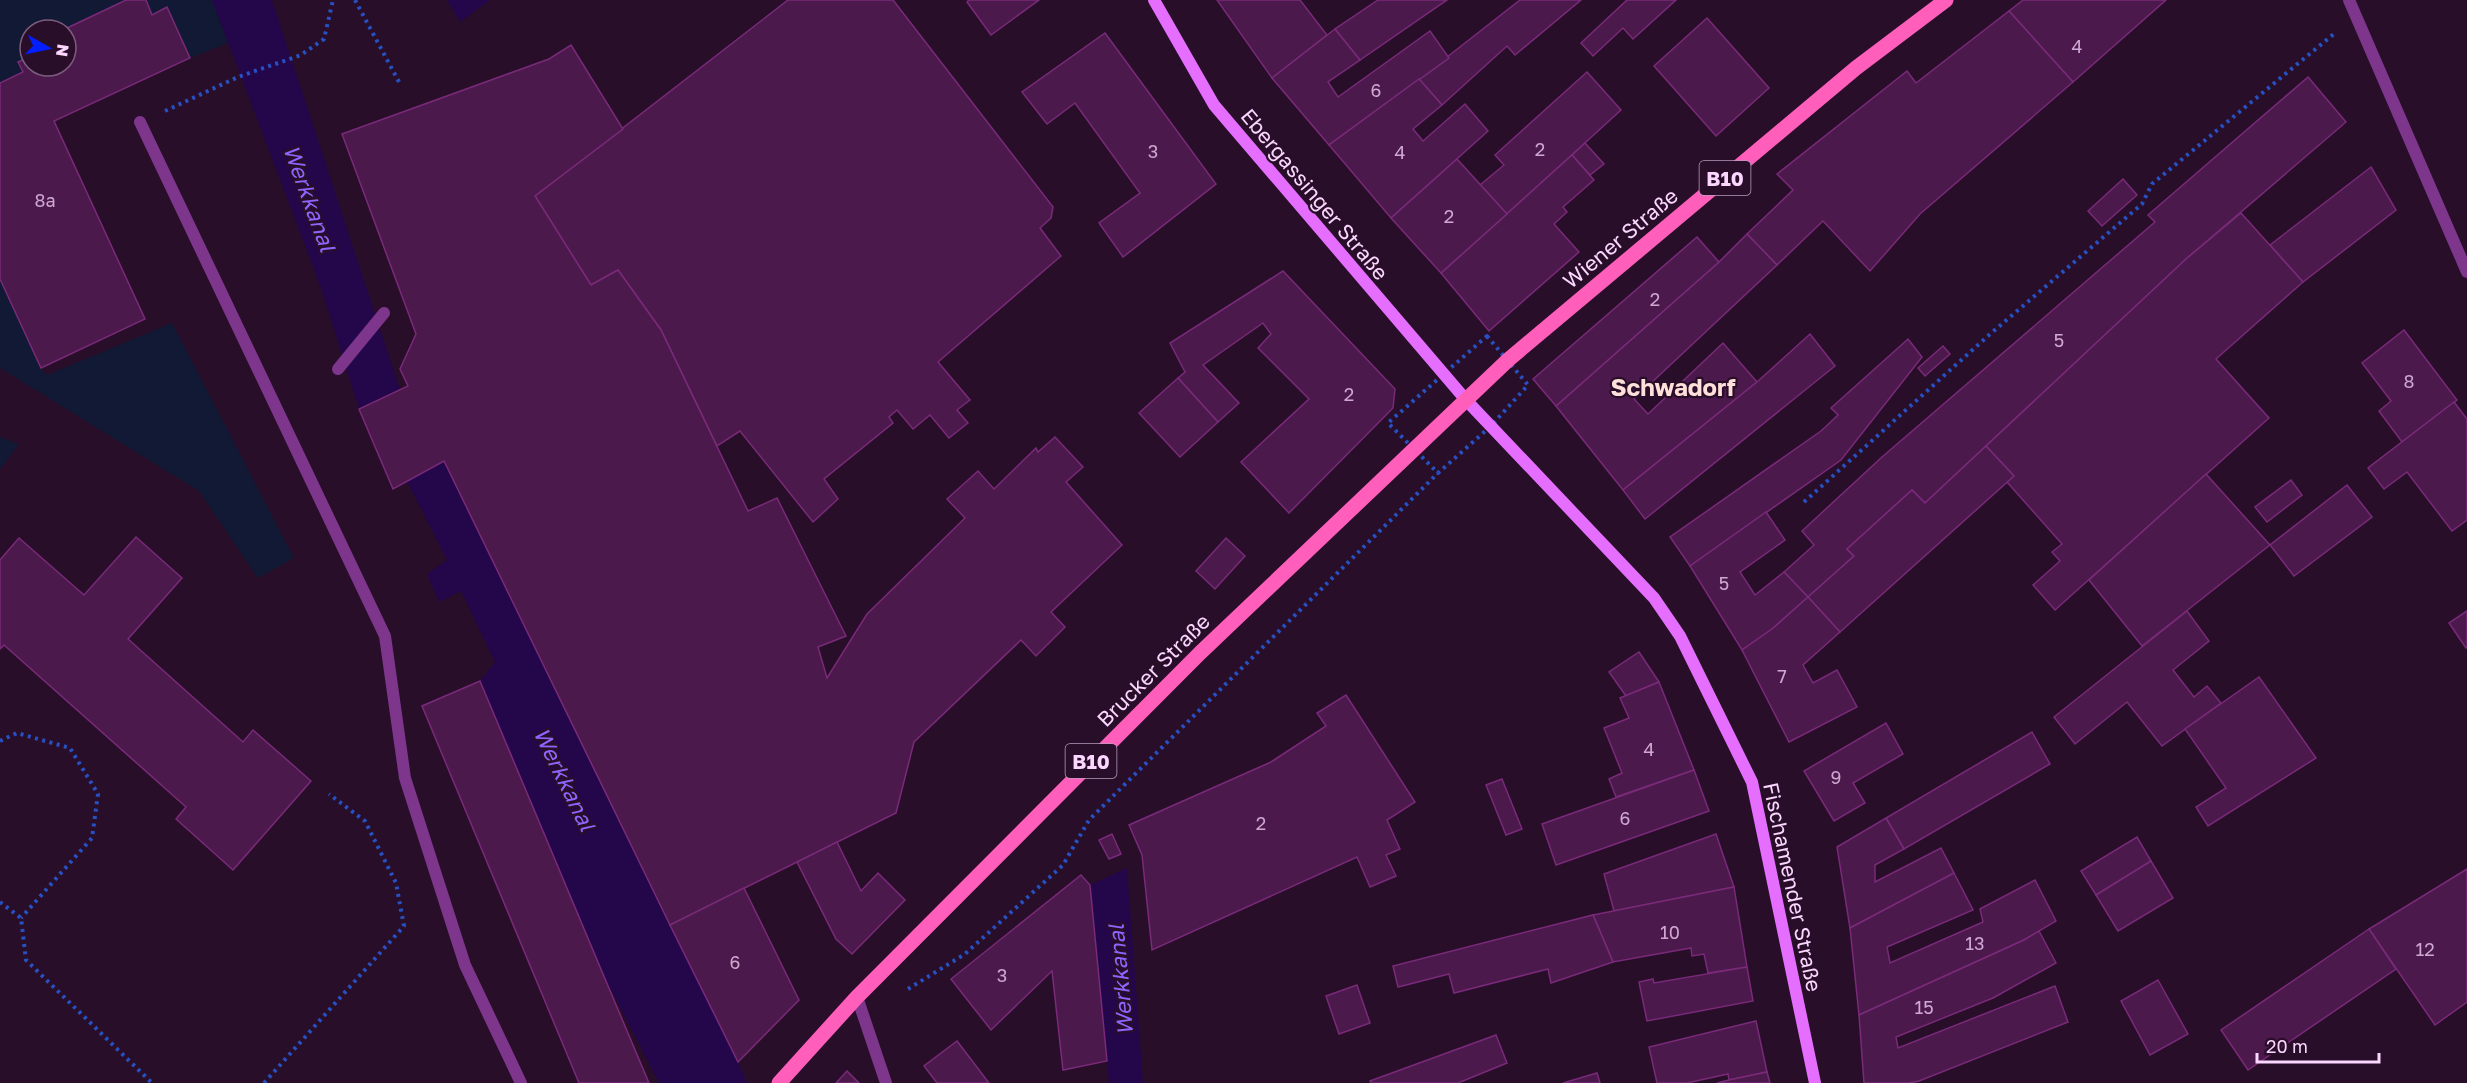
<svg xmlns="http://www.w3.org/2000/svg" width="2467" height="1083" font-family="'Golos Text',sans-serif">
	<rect width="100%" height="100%" fill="#290e2a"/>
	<!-- green -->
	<g fill="#111934">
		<path d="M0,0h126l-61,30h-35v27l-12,5 5,10 -23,11z"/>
		<path d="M146,0h66l16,43 -38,15 -23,-50 -15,7z"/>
		<path d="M0,279l41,89 6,7 125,-52 122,235 -36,20 -59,-87 -199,-123z"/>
		<path d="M0,437l19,7 -19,25z"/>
	</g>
	<!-- water -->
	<g fill="#24074a">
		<path d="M212,0h60l128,390 -41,19 -38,-121z"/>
		<path d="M447,0h41l1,1 -29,21z"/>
		<path d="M444,461l294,601 9,21h-88l-56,-109 -123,-293 15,-19 -34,-71 -22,11 -12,-28 20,-14 -40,-79z"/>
		<path d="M1127,868l16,215h-34l-19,-198z"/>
	</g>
	<!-- building -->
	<g fill="#4c194c" stroke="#792a79" stroke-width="1.5">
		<path d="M126,0h20l6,15 15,-8 23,51 -136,63 91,198 -104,49 -41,-89v-196l23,-11 -5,-10 12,-5v9h36v-26l3,-1 -4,-10z"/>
		<path d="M788,0h105l160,207 -2,11 -11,10 21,28 -123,106 32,38 -13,10 11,13 -19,15 -19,-23 -17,14 -16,-19 -8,7 4,6 -69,56 14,20 -25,23 -73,-91 -23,15 -56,-116 -43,-60 -27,15 -56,-89z"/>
		<path d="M969,0h70l-48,35 -24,-33z"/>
		<path d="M1217,0h83l27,35 -55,43z"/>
		<path d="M1378,0h69l-87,60 -25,-31z"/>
		<path d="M1520,0h61l-66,55 -8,-9 -65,59 -23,-26z"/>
		<path d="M1627,0h49l-43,39 -10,-11 -30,28 -12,-13z"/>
		<path d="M2023,0h143l-93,82 -64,-71z"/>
		<path d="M2009,11l64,71 -153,132 -50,57 -47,-50 -46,44 -30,-31 46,-44 -16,-16 130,-103 9,12z"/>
		<path d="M1707,18l62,70 -53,48 -62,-70z"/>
		<path d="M1335,29l25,31 -32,22 10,15 92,-66 19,27 -120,87 -57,-67z"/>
		<path d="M1105,33l111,151 -93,73 -24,-34 41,-30 -65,-90 -28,21 -25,-32z"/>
		<path d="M571,45l52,84 -88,67 56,89 27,-15 43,60 87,181 29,-13 69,138 -28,11 9,31 40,-64 98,-96 -18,-19 31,-28 16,18 42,-41 2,4 17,-15 28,30 -17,15 56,63 -71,67 14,15 -29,29 -15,-16 -107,102 -18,71 -226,112 -226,-464 -51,28 -34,-80 49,-23 -8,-17 16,-35 -74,-200 207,-75z"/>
		<path d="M1587,72l34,38 -114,104 -27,-29 24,-20 -9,-10z"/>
		<path d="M2308,77l38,45 -160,137 -261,244 -13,-13 -65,59 7,7 -46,41 -24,-25 30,-27 -12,-14 80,-74 273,-235 -7,-7z"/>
		<path d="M1419,79l23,26 -29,24 10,12 42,-37 23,27 -97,87 -62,-73z"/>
		<path d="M1585,143l19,21 -14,11 -18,-20z"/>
		<path d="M1572,155l22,25 -31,27 4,5 -13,12 25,28 -90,79 -48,-58z"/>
		<path d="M1457,159l50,55 -66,59 -50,-55z"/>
		<path d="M2371,167l25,43 -93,72 -33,-37z"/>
		<path d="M2123,179l14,16 -35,31 -14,-15z"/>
		<path d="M2241,213l62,69 -87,77 53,59 -214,192 -22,-25 27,-24 -8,-9 10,-8 -55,-62 7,-6 -28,-30 200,-187z"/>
		<path d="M1747,234l30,31 -143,134 14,15 75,-71 34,39 -134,108 -67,-84 163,-144z"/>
		<path d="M1697,237l22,25 -163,144 -23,-27z"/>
		<path d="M1283,271l112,118 -2,19 -104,105 -48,-51 68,-63 -51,-51 13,-14 -8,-11 -60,42 36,38 -21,19 -40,-44 7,-6 -15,-29z"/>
		<path d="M2404,330l53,70 -55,42 -23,-31 12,-10 -29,-38z"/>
		<path d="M1810,334l25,32 -190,153 -22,-29 134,-108z"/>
		<path d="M1908,339l14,18 -81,103 -151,106 -20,-29 151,-106 17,-16 -7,-7z"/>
		<path d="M1943,346l7,8 -25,22 -7,-8z"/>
		<path d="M1178,378l40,44 -38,35 -41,-44z"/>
		<path d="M2454,402l13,17v101l-15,11 -45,-59 -23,17 -16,-21z"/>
		<path d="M1986,446l28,30 -174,156 -32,-35 46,-41 -7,-7 65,-59 13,13z"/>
		<path d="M2206,474l64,71 -128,101 -53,-66z"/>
		<path d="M2291,480l11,15 -35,27 -12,-15z"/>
		<path d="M2347,485l25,32 -78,59 -24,-31z"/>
		<path d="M1766,512l19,28 -45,32 15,23 29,-23 24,25 -36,32 -30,21 -52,-84z"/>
		<path d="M136,537l46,41 -54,61 115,103 10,-12 58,51 -78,89 -57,-51 10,-12 -182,-162 -4,4v-89l19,-22 65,57z"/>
		<path d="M1226,538l19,18 -30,33 -19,-18z"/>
		<path d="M1808,597l32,35 -37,33 10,18 24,-13 20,37 -68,35 -47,-92 30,-21z"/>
		<path d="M2187,611l22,30 -36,29 21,27 13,-11 14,17 -59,43 -35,-44 -52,42 -21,-27z"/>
		<path d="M2467,611v36l-1,1 -17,-25z"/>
		<path d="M1639,652l20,30 -33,14 -17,-24z"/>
		<path d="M2259,677l57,81 -108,68 -12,-19 30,-19 -41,-59z"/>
		<path d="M480,681l123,293 46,109h-70l-157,-377z"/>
		<path d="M1659,682l35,88 -78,27 -7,-18 13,-6 -18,-45 25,-10 -9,-20z"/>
		<path d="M1346,695l69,107 -28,18 13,29 -14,6 10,21 -26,11 -13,-30 -205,93 -10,-95 -13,-30 142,-63 55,-36 -9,-13z"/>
		<path d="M1886,723l17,31 -50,29 12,20 -31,18 -30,-50z"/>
		<path d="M2032,732l18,32 -146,85 -18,-31z"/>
		<path d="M1694,770l15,41 -153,54 -14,-41z"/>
		<path d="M1502,779l20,50 -16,6 -20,-50z"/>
		<path d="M1886,818l18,31 -29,16v17l66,-34 13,25 -104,55 -13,-81z"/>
		<path d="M1112,834l9,20 -12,5 -10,-19z"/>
		<path d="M1716,834l18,53 -120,24 -10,-37z"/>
		<path d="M2137,837l14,24 -55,34 -15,-24z"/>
		<path d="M837,842l24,49 17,-18 27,27 -53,54 -16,-15 -39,-77z"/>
		<path d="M2151,861l22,37 -55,33 -22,-36z"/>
		<path d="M2467,869v133l-32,23 -66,-96z"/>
		<path d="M1954,873l19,37 -86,37 3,16 93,-41 -3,-13 55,-29 21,41 -32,19 -165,75 -9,-87z"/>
		<path d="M1081,875l9,10 17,176 -44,9 -11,-99 -61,59 -40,-51z"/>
		<path d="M1734,887l13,80 -39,6 -4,-19 -12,2 -1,-8 -78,14 -20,-47z"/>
		<path d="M744,888l55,112 -61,62 -68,-137z"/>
		<path d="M1593,915l20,47 -62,21 -3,-14 -94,24 -5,-19 -51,13 -5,-21z"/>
		<path d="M2369,929l27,40 -148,101 -27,-40z"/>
		<path d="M2039,931l17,32 -63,35 -97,39 2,11 157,-62 13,36 -149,59 -10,2h-45l-5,-68 165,-75z"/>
		<path d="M1747,967l6,34 -106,20 -8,-39 14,-3 1,4z"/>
		<path d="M2158,980l30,54 -38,21 -29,-54z"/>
		<path d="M1357,985l13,38 -31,11 -13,-38z"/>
		<path d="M1756,1021l11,51 -38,8 -1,-6 -41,9h-30l-8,-36z"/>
		<path d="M1496,1035l11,28 -49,20h-87l-1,-2z"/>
		<path d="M957,1041l32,42h-52l-13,-17z"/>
		<path d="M847,1071l12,12h-23z"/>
		<path d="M1767,1072l3,11h-53l12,-3z"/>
		<path d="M1597,1073l3,10h-37z"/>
	</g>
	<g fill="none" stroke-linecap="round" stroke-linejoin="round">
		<!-- path -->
		<g stroke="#2751c3" stroke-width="4" stroke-dasharray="3 4.5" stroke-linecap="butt">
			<path d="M355,0l44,82"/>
			<path d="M165,111l73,-34 63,-22 23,-16 9,-39"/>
			<path d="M1487,336l41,49 -38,42 -52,46 -50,-50z"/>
			<path d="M1804,502l185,-167 153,-131 10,-20 183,-151"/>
			<path d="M0,741l17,-8 53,15 28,46 -6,44 -71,80"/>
			<path d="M0,902l21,16 5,42 126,123"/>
			<path d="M908,989l57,-35 98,-89 26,-45 349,-347"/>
			<path d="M264,1083l140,-157 -8,-43 -31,-62 -36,-27"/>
		</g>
		<!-- service -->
		<g stroke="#7d368c" stroke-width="12">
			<path d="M140,122l245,514 20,142 60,187 56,118"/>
			<path d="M338,369l46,-56"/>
		</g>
		<!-- minor -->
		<g stroke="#7d368c" stroke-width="12">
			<path d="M2349,0l118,272"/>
			<path d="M857,997l29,86"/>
		</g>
		<!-- secondary -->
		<path stroke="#e56eff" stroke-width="12" d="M1154,0l60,105 252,295 188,198 26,38 72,146 63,301"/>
		<!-- primary -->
		<path stroke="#ff5ebb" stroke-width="15" d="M779,1083l78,-86 343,-344 308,-293 348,-292 90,-68"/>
	</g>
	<g text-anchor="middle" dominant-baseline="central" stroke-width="4.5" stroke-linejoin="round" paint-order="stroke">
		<!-- number labels -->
		<g font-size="18" fill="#cfa8d2">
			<text x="2077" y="46">4</text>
			<text x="1376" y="90">6</text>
			<text x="1540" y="149">2</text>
			<text x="1153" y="151">3</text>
			<text x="1400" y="152">4</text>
			<text x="45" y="200">8a</text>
			<text x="1449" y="216">2</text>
			<text x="1655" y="299">2</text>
			<text x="2059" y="340">5</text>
			<text x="2409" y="381">8</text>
			<text x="1349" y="394">2</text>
			<text x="1724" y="583">5</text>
			<text x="1782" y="676">7</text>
			<text x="1649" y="749">4</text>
			<text x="1836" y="777">9</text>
			<text x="1625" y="818">6</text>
			<text x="1261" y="823">2</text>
			<text x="1670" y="932">10</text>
			<text x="1975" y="943">13</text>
			<text x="2425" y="949">12</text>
			<text x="735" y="962">6</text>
			<text x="1002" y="975">3</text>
			<text x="1924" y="1007">15</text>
		</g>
		<!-- shield labels -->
		<g fill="#290e2a" stroke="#bc9bbf" stroke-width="1.5">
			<rect x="1699.5" y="161" width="51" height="34" rx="4.5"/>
			<rect x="1065.5" y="744" width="51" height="34" rx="4.5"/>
		</g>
		<g font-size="20" font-weight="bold" fill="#fbd7ff">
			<text x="1725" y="178">B10</text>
			<text x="1091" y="761">B10</text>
		</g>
		<!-- street labels -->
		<g font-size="21" fill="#fbd7ff" stroke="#290e2a">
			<text transform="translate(1315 194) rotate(50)">Ebergassinger Straße</text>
			<text transform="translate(1620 238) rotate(-40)">Wiener Straße</text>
			<text transform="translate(1153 670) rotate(-45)">Brucker Straße</text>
			<text transform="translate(1793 887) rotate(78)">Fischamender Straße</text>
		</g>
		<!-- water labels -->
		<g font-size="22" font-style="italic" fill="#8c65ff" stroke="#290e2a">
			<text transform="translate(310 198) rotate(70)">Werkkanal</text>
			<text transform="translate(565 779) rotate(64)">Werkkanal</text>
			<text transform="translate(1120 980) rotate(-95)">Werkkanal</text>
		</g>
		<!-- quarter labels -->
		<g font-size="24" font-weight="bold" fill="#ffdfd9" stroke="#290e2a">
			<text x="1673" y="386">Schwadorf</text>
		</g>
	</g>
	<!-- north arrow -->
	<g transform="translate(48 48) rotate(99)"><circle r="28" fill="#290e2a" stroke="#7d5e7f" stroke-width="1.5"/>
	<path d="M0-4.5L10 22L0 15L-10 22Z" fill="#031eff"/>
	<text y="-9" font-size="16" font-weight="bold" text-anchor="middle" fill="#fbd7ff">N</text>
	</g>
	<!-- scale -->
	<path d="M2257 1053v9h122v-9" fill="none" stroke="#fbd7ff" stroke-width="3"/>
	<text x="2266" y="1053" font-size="18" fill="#fbd7ff" stroke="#290e2a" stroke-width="4.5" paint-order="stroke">20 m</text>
</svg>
